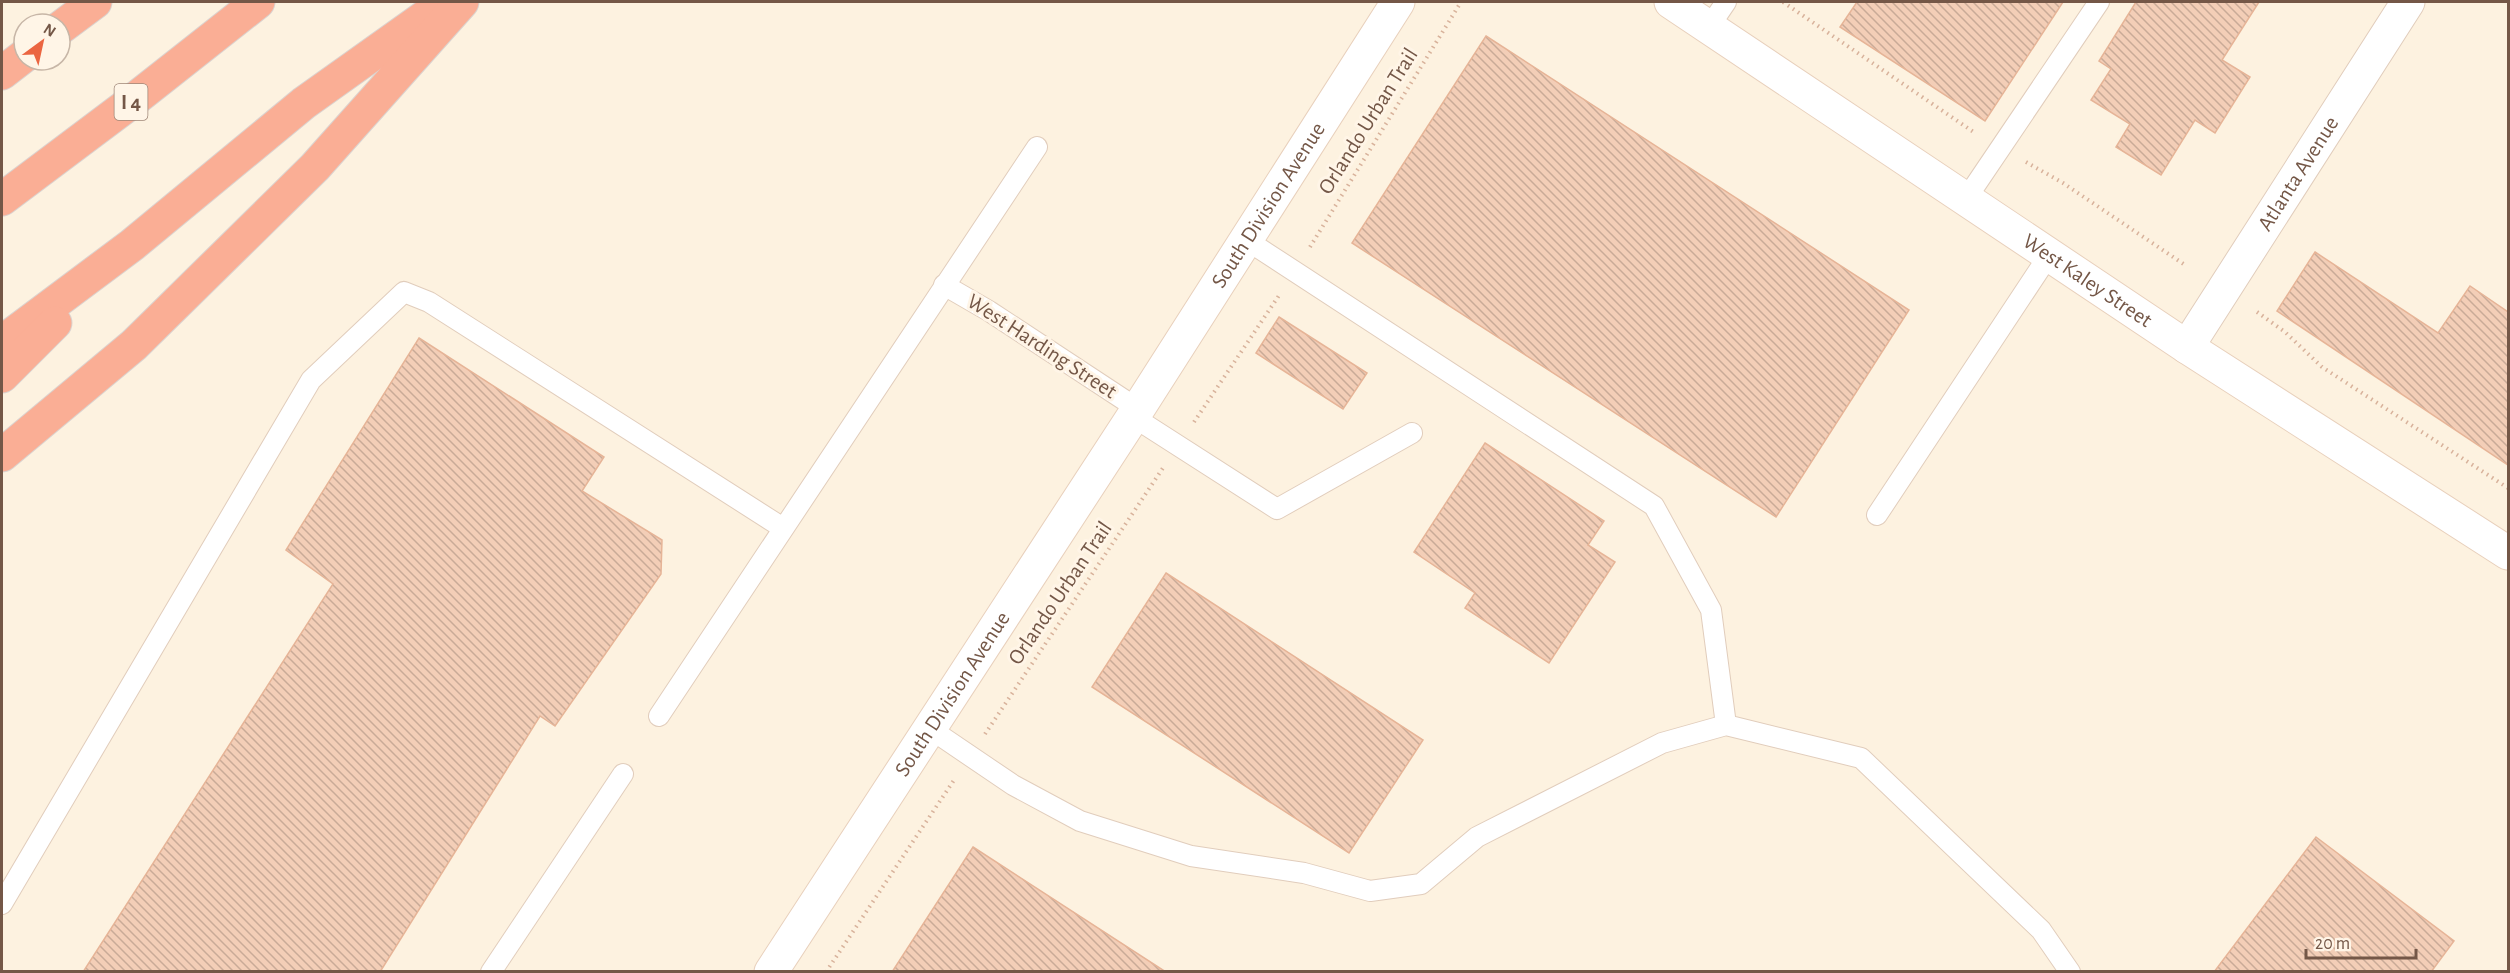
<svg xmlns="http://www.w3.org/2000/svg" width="2510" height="973" font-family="'Alegreya Sans',sans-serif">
	<defs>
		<pattern id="building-back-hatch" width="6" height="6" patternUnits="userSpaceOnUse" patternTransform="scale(1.5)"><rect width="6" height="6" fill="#f3ceb7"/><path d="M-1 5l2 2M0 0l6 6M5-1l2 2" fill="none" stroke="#c9aa97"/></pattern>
	</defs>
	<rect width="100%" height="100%" fill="#fdf2e0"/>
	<!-- building -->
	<g fill="url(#building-back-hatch)" stroke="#e6b497" stroke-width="1.5">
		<path d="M1857,2h206l-78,119 -145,-94z"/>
		<path d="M2136,2h123l-37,58 28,17 -35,56 -20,-13 -34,55 -45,-28 14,-23 -39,-24 20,-31 -12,-8z"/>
		<path d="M1486,36l423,274 -133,207 -424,-274z"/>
		<path d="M2315,252l123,81 32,-47 38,26v153l-231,-154z"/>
		<path d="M1279,317l88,56 -24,36 -87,-56z"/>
		<path d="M419,338l185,119 -22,34 80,49 -1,34 -106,152 -15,-10 -160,256h-297l250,-388 -47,-34z"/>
		<path d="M1485,443l119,78 -16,24 27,17 -66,101 -84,-55 10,-15 -61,-41z"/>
		<path d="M1166,573l257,167 -74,113 -257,-166z"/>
		<path d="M2316,837l138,104 -23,31h-217z"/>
		<path d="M973,847l193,125h-274z"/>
	</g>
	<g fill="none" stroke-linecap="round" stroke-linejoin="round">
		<!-- lane casing -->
		<g stroke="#e1cdbc" stroke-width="22">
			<g id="lane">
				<path d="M1709,27l17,-25"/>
				<path d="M1966,199l133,-197"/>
				<path d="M1245,239l409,267 57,104 15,115"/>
				<path d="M944,285l45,26 149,98"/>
				<path d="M1132,416l145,93 135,-76"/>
				<path d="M1877,515l172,-260"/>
				<path d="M659,716l378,-569"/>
				<path d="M929,728l84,57 67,36 111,35 113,17 66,18 51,-7 56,-47 185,-94 64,-18 135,33 180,172 29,42"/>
				<path d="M2,904l309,-524 93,-88 25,10 354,226"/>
				<path d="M491,972l132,-198"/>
			</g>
		</g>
		<!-- street casing -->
		<g stroke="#e1cdbc" stroke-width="35">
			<g id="street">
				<path id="s1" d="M2187,347l221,-345"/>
			</g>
		</g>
		<!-- secondary casing -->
		<g stroke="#e8d0bc" stroke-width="35">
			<g id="secondary">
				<path id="s2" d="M1671,2l516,345 321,206"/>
				<path id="s3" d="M771,972l367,-563 260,-407"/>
			</g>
		</g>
		<!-- highway casing -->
		<g stroke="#dbd3cf" stroke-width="35">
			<g id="highway">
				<path d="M60,28l35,-26"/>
				<path d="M2,73l22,-17"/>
				<path d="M2,199l124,-93 132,-104"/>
				<path d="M2,342l130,-97 172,-142 139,-99"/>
				<path d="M2,376l53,-53"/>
				<path d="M2,455l132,-110 181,-178 147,-165"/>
			</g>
		</g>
		<!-- path -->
		<g stroke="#d8b29b" stroke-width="4" stroke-dasharray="1.5 4.5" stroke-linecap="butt">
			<path d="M1783,2l192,131"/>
			<path d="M2026,162l37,21 122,82"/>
			<path d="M1310,247l151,-245"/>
			<path d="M2257,312l28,20 37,35 186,121"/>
			<path d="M1194,422l86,-128"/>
			<path d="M985,734l178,-266"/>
			<path d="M826,972l128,-192"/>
		</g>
		<!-- lane -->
		<use href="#lane" stroke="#fff" stroke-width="20"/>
		<!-- street -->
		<use href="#street" stroke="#fff" stroke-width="33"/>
		<!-- secondary -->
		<use href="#secondary" stroke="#fff" stroke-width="33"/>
		<!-- highway -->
		<use href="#highway" stroke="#faae95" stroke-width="33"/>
	</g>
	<g text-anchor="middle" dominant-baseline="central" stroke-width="6" stroke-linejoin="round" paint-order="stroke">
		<!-- shield labels -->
		<rect fill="#fff5e7" stroke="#9e8677" stroke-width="1.5" x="114.5" y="84" width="33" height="36" rx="4.5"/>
		<g font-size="21" font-weight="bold" fill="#745747">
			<text x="131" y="102">I 4</text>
		</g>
		<!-- street labels -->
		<g font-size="22" fill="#745747" stroke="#fff5e7">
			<text transform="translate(1368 121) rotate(-58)">Orlando Urban Trail</text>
			<text stroke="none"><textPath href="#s1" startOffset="206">Atlanta Avenue</textPath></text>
			<text stroke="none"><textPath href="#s3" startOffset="914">South Division Avenue</textPath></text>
			<text stroke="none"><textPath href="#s2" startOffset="501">West Kaley Street</textPath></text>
			<text transform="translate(1042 346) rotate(33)">West Harding Street</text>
			<text transform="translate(1060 593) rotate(-56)">Orlando Urban Trail</text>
			<text stroke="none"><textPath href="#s3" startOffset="332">South Division Avenue</textPath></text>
		</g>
	</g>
	<!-- border -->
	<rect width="2510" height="973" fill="none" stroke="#745747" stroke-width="6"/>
	<!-- north arrow -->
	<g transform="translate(42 42) rotate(33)"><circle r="28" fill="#fff5e7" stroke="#c7b6a7" stroke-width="1.5"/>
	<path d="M0-4.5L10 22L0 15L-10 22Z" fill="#eb6541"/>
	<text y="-9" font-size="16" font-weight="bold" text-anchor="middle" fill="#745747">N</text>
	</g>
	<!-- scale -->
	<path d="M2306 949v9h110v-9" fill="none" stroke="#745747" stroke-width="3"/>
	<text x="2315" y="949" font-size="18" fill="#745747" stroke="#fff5e7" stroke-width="4.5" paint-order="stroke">20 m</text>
</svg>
